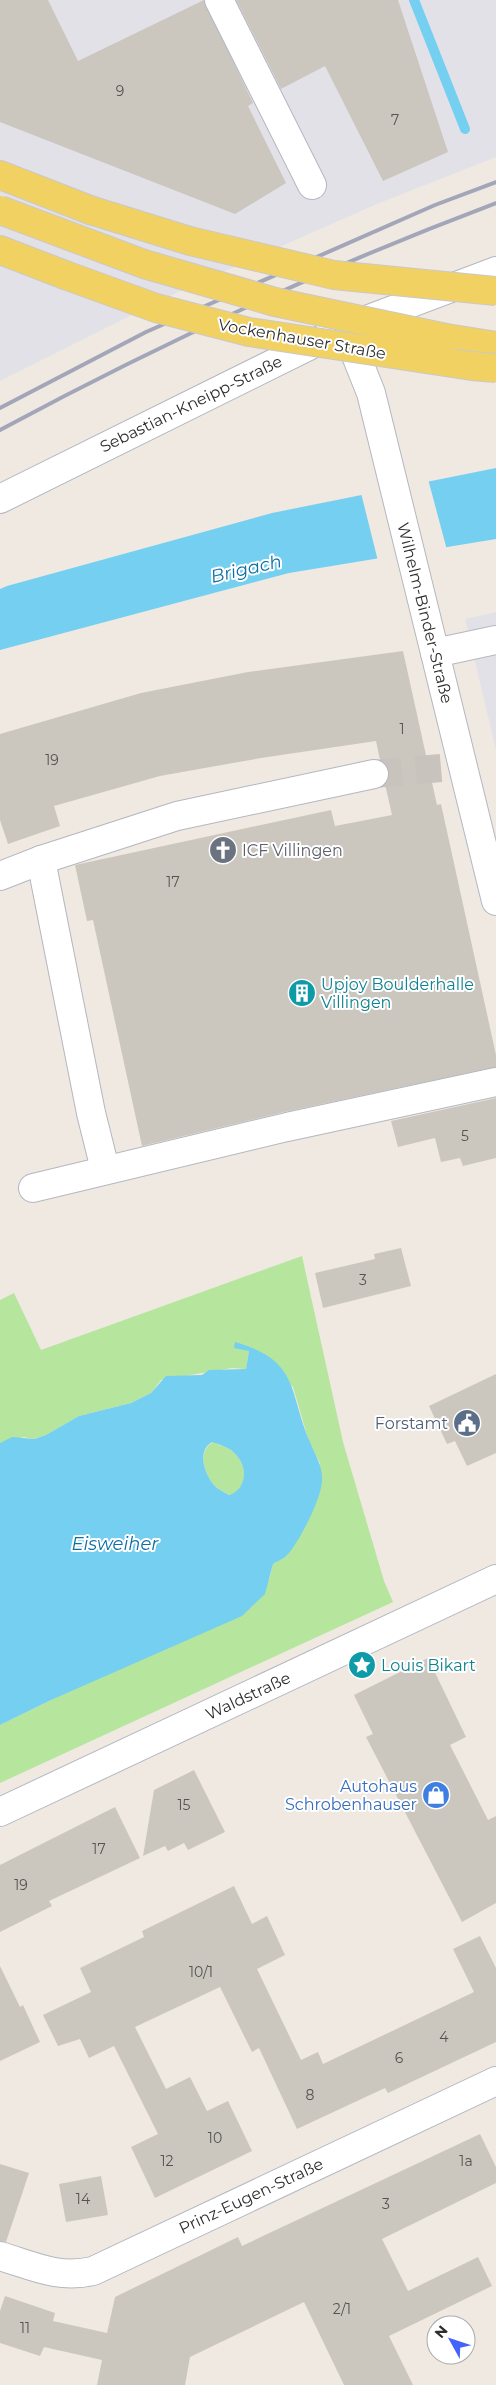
<svg xmlns="http://www.w3.org/2000/svg" width="496" height="2385" font-family="Montserrat,sans-serif">
	<rect width="100%" height="100%" fill="#efe9e1"/>
	<!-- industrial -->
	<g fill="#e3e1e8">
		<path d="M0,0h496v157l-119,47 -195,86 -182,91z"/>
		<path d="M496,612v138l-31,-131z"/>
	</g>
	<!-- green -->
	<g fill="#b6e59e">
		<path d="M302,1256l41,186 41,139 9,21 -393,181v-58l51,-25 218,-120 4,-16 15,-10 32,-91 -11,-21 -16,-55 -44,-36 -3,18 -14,-1 -71,12 -10,13 -20,10 -52,13 -33,19 -13,4 -9,-2 -24,6v-143l14,-7 27,57z"/>
		<path d="M213,1442c8,4 18,6 24,14 11,12 9,34 -7,39 -6,-3 -13,-6 -17,-11 -9,-12 -16,-33 0,-42z"/>
	</g>
	<!-- water -->
	<g fill="#75cff0" fill-rule="evenodd">
		<path d="M496,468v71l-207,34 -289,77v-61l7,-3 265,-73z"/>
		<path d="M235,1342c65,19 53,48 75,100 5,13 13,24 12,39 -1,18 -21,57 -33,72 -4,5 -11,8 -16,11l-8,30 -23,22 -191,84 -51,25v-282l12,-6 22,2 12,-4 33,-19 52,-13 20,-10 15,-17 36,-1 7,-5 37,-1 3,-18 -15,-3zM212,1442c9,3 19,6 25,14 11,12 9,34 -8,39 -5,-3 -12,-6 -16,-11 -9,-12 -16,-33 -1,-42z"/>
	</g>
	<!-- pier -->
	<path fill="#efe9e1" d="M428,479l19,71 -69,11 -17,-68z"/>
	<g fill="none" stroke-linecap="round" stroke-linejoin="round">
		<!-- stream -->
		<path stroke="#75cff0" stroke-width="10" d="M414,0l51,129"/>
	</g>
	<!-- building -->
	<g fill="#cbc7bf">
		<path d="M0,0h48l30,61 126,-61 49,103 -5,3 38,77 -51,31 -235,-92z"/>
		<path d="M236,0h162l50,152 -65,29 -58,-115 -44,23z"/>
		<path d="M403,651l34,154 4,-1 55,251v12l-212,45 -142,34 -49,-226 -6,1 -12,-56 256,-55 4,16 57,-11 -7,-31 4,-6v-8l-3,-6 -6,-4 -4,-19 -115,17 -101,18 -106,30 6,20 -52,18 -8,-24v-86l141,-41 107,-21z"/>
		<path d="M496,1098v60l-33,8 -3,-8 -19,4 -6,-24 -37,9 -7,-26z"/>
		<path d="M401,1248l10,38 -88,22 -8,-35 60,-14 -1,-5z"/>
		<path d="M496,1374v79l-29,13 -12,-25 -8,3 -18,-38z"/>
		<path d="M428,1658l38,79 -16,8 38,75 8,-4v87l-34,19 -96,-185 7,-3 -19,-39z"/>
		<path d="M194,1770l31,62 -37,18 -4,-7 -16,8 -3,-5 -22,10 11,-66z"/>
		<path d="M115,1807l25,51 -91,43 3,5 -52,26v-67z"/>
		<path d="M234,1886l18,38 15,-8 18,39 -28,14 44,91 17,-8 5,12 151,-72 -21,-43 27,-13 16,32v74l-108,51 -3,-5 -88,41 -38,-81 -7,4 -32,-65 -85,40 31,62 24,-12 17,34 21,-10 24,50 -97,47 -24,-51 27,-13 -44,-88 -25,12 -9,-19 -22,7 -15,-31 48,-23 -11,-24 64,-31 -2,-6z"/>
		<path d="M0,1966l20,41 3,-2 17,37 -40,19z"/>
		<path d="M480,2134l16,33v16l-114,56 26,52 70,-34 14,29 -103,50 24,49h-69l-40,-83 -114,55 -5,28h-88l5,-25 -58,-13 -4,9 -40,-13v-32l5,-15 50,17 -2,8 54,12 8,-36 123,-60 4,9z"/>
		<path d="M0,2164l29,9 -23,69 -6,-1z"/>
		<path d="M101,2176l7,39 -42,7 -7,-38z"/>
	</g>
	<g fill="none" stroke-linecap="round" stroke-linejoin="round">
		<!-- minor-tunnel -->
		<path stroke="#c8c4bd" stroke-width="28" stroke-dasharray="28 14" stroke-linecap="butt" d="M374,774l67,-6"/>
		<!-- minor casing -->
		<g stroke="#b4b7c1" stroke-width="30">
			<g id="minor">
				<path d="M219,0l93,185"/>
				<path d="M345,328l26,65 125,508"/>
				<path d="M0,499l345,-171 151,-57"/>
				<path d="M435,653l61,-13"/>
				<path d="M41,860l50,253 14,56"/>
				<path d="M0,876l41,-16 136,-44 197,-42"/>
				<path d="M33,1188l254,-61 209,-45"/>
				<path d="M0,1812l496,-233"/>
				<path d="M0,2256c33,10 58,23 93,15l403,-190"/>
			</g>
		</g>
		<!-- major casing -->
		<g stroke="#c9c9c9" stroke-width="30">
			<g id="major">
				<path d="M0,175l90,35"/>
				<path d="M0,250l65,25"/>
				<path d="M446,338l50,8"/>
			</g>
		</g>
		<!-- minor -->
		<use href="#minor" stroke="#fff" stroke-width="28"/>
		<!-- major -->
		<use href="#major" stroke="#f2d163" stroke-width="28"/>
		<!-- rail -->
		<g stroke="#a3a6b8" stroke-width="4">
			<path d="M0,408l146,-76 289,-127 61,-23"/>
			<path d="M0,430c160,-86 326,-163 496,-227"/>
		</g>
		<!-- major-bridge casing -->
		<g stroke="#c9c9c9" stroke-width="30" stroke-linecap="butt">
			<g id="major-bridge">
				<path d="M0,210l144,54 131,38 171,36"/>
				<path d="M90,210l100,31 144,34 162,16"/>
				<path d="M65,275l91,33 93,24 223,34 24,2"/>
			</g>
		</g>
		<!-- major-bridge -->
		<use href="#major-bridge" stroke="#f2d163" stroke-width="28"/>
	</g>
	<!-- icons -->
	<defs>
		<g id="church-disc" transform="scale(1.4375)"><circle r="9.5" fill="#6b7280" stroke="#fff"/><path d="M-1.2-6h2.4v3.5h3.3v2.4h-3.3V6h-2.4V-.1h-3.3v-2.4h3.3Z" fill="#fff"/></g>
		<g id="building-disc" transform="scale(1.4375)"><circle r="9.5" fill="#0f9aa8" stroke="#fff"/><path d="M-4-6H4V6H1V3H-1V6H-4ZM-2.5-4.3h1.7v1.8h-1.7ZM.8-4.3h1.7v1.8H.8ZM-2.5-1h1.7V.8h-1.7ZM.8-1h1.7V.8H.8Z" fill="#fff"/></g>
		<g id="civic-disc" transform="scale(1.4375)"><circle r="9.5" fill="#5c6f8a" stroke="#fff"/><path d="M-.6-6.5H3V-4.5H.6V-3L4-1V1h2V6H-6V1h2V-1L-.6-3ZM-1.2 2.5V6h2.4V2.5Z" fill="#fff"/></g>
		<g id="sight-disc" transform="scale(1.4375)"><circle r="9.5" fill="#0f9aa8" stroke="#fff"/><path d="M0-6L1.8-2.2L6-1.7L2.9 1.2L3.7 5.4L0 3.3L-3.7 5.4L-2.9 1.2L-6-1.7L-1.8-2.2Z" fill="#fff"/></g>
		<g id="shop-disc" transform="scale(1.4375)"><circle r="9.5" fill="#3f7fe0" stroke="#fff"/><path d="M-5-2.5h2.3a2.7 3.5 0 0 1 5.4 0H5L5.5 6h-11ZM-1.5-2.5h3a1.5 2.3 0 0 0-3 0Z" fill="#fff"/></g>
	</defs>
	<g fill-rule="evenodd">
		<use href="#church-disc" x="223" y="850"/>
		<use href="#building-disc" x="302" y="993"/>
		<use href="#civic-disc" x="467" y="1423"/>
		<use href="#sight-disc" x="362" y="1665"/>
		<use href="#shop-disc" x="436" y="1795"/>
	</g>
	<g text-anchor="middle" dominant-baseline="central" stroke-width="4" stroke-linejoin="round" paint-order="stroke">
		<!-- number labels -->
		<g font-size="14" fill="#555452">
			<text x="120" y="91">9</text>
			<text x="395" y="120">7</text>
			<text x="402" y="729">1</text>
			<text x="52" y="760">19</text>
			<text x="173" y="882">17</text>
			<text x="465" y="1136">5</text>
			<text x="363" y="1280">3</text>
			<text x="184" y="1805">15</text>
			<text x="99" y="1849">17</text>
			<text x="21" y="1885">19</text>
			<text x="201" y="1972">10/1</text>
			<text x="444" y="2037">4</text>
			<text x="399" y="2058">6</text>
			<text x="310" y="2095">8</text>
			<text x="215" y="2138">10</text>
			<text x="167" y="2161">12</text>
			<text x="466" y="2161">1a</text>
			<text x="83" y="2199">14</text>
			<text x="386" y="2204">3</text>
			<text x="342" y="2309">2/1</text>
			<text x="25" y="2328">11</text>
		</g>
		<!-- street labels -->
		<g font-size="16" fill="#2e2e2e" stroke="#fff">
			<text transform="translate(302 339) rotate(10)">Vockenhauser Straße</text>
			<text transform="translate(191 404) rotate(-26)">Sebastian-Kneipp-Straße</text>
			<text transform="translate(425 613) rotate(76)">Wilhelm-Binder-Straße</text>
			<text transform="translate(248 1696) rotate(-25)">Waldstraße</text>
			<text transform="translate(251 2196) rotate(-25)">Prinz-Eugen-Straße</text>
		</g>
		<!-- worship labels -->
		<g font-size="16" fill="#5b616d" stroke="#fff" text-anchor="start">
			<text x="242" y="850">ICF Villingen</text>
		</g>
		<!-- culture labels -->
		<g font-size="16" fill="#0d838f" stroke="#fff" text-anchor="start">
			<text x="321" y="984">Upjoy Boulderhalle<tspan x="321" dy="18">Villingen</tspan></text>
			<text x="381" y="1665">Louis Bikart</text>
		</g>
		<!-- service labels -->
		<g font-size="16" fill="#4e5e75" stroke="#fff" text-anchor="end">
			<text x="448" y="1423">Forstamt</text>
		</g>
		<!-- shop labels -->
		<g font-size="16" fill="#366cbe" stroke="#fff" text-anchor="end">
			<text x="417" y="1786">Autohaus<tspan x="417" dy="18">Schrobenhauser</tspan></text>
		</g>
		<!-- water labels -->
		<g font-size="18" font-style="italic" fill="#0d6fa3" stroke="#fff">
			<text transform="translate(246 569) rotate(-13)">Brigach</text>
			<text x="115" y="1544">Eisweiher</text>
		</g>
	</g>
	<!-- north arrow -->
	<g transform="translate(451 2340) rotate(310)"><circle r="24" fill="#ffffff" stroke="#ababab"/>
	<path d="M0-4L9 19L0 12L-9 19Z" fill="#4264fb"/>
	<text y="-8" font-size="14" font-weight="bold" text-anchor="middle" fill="#2e2e2e">N</text>
	</g>
</svg>
